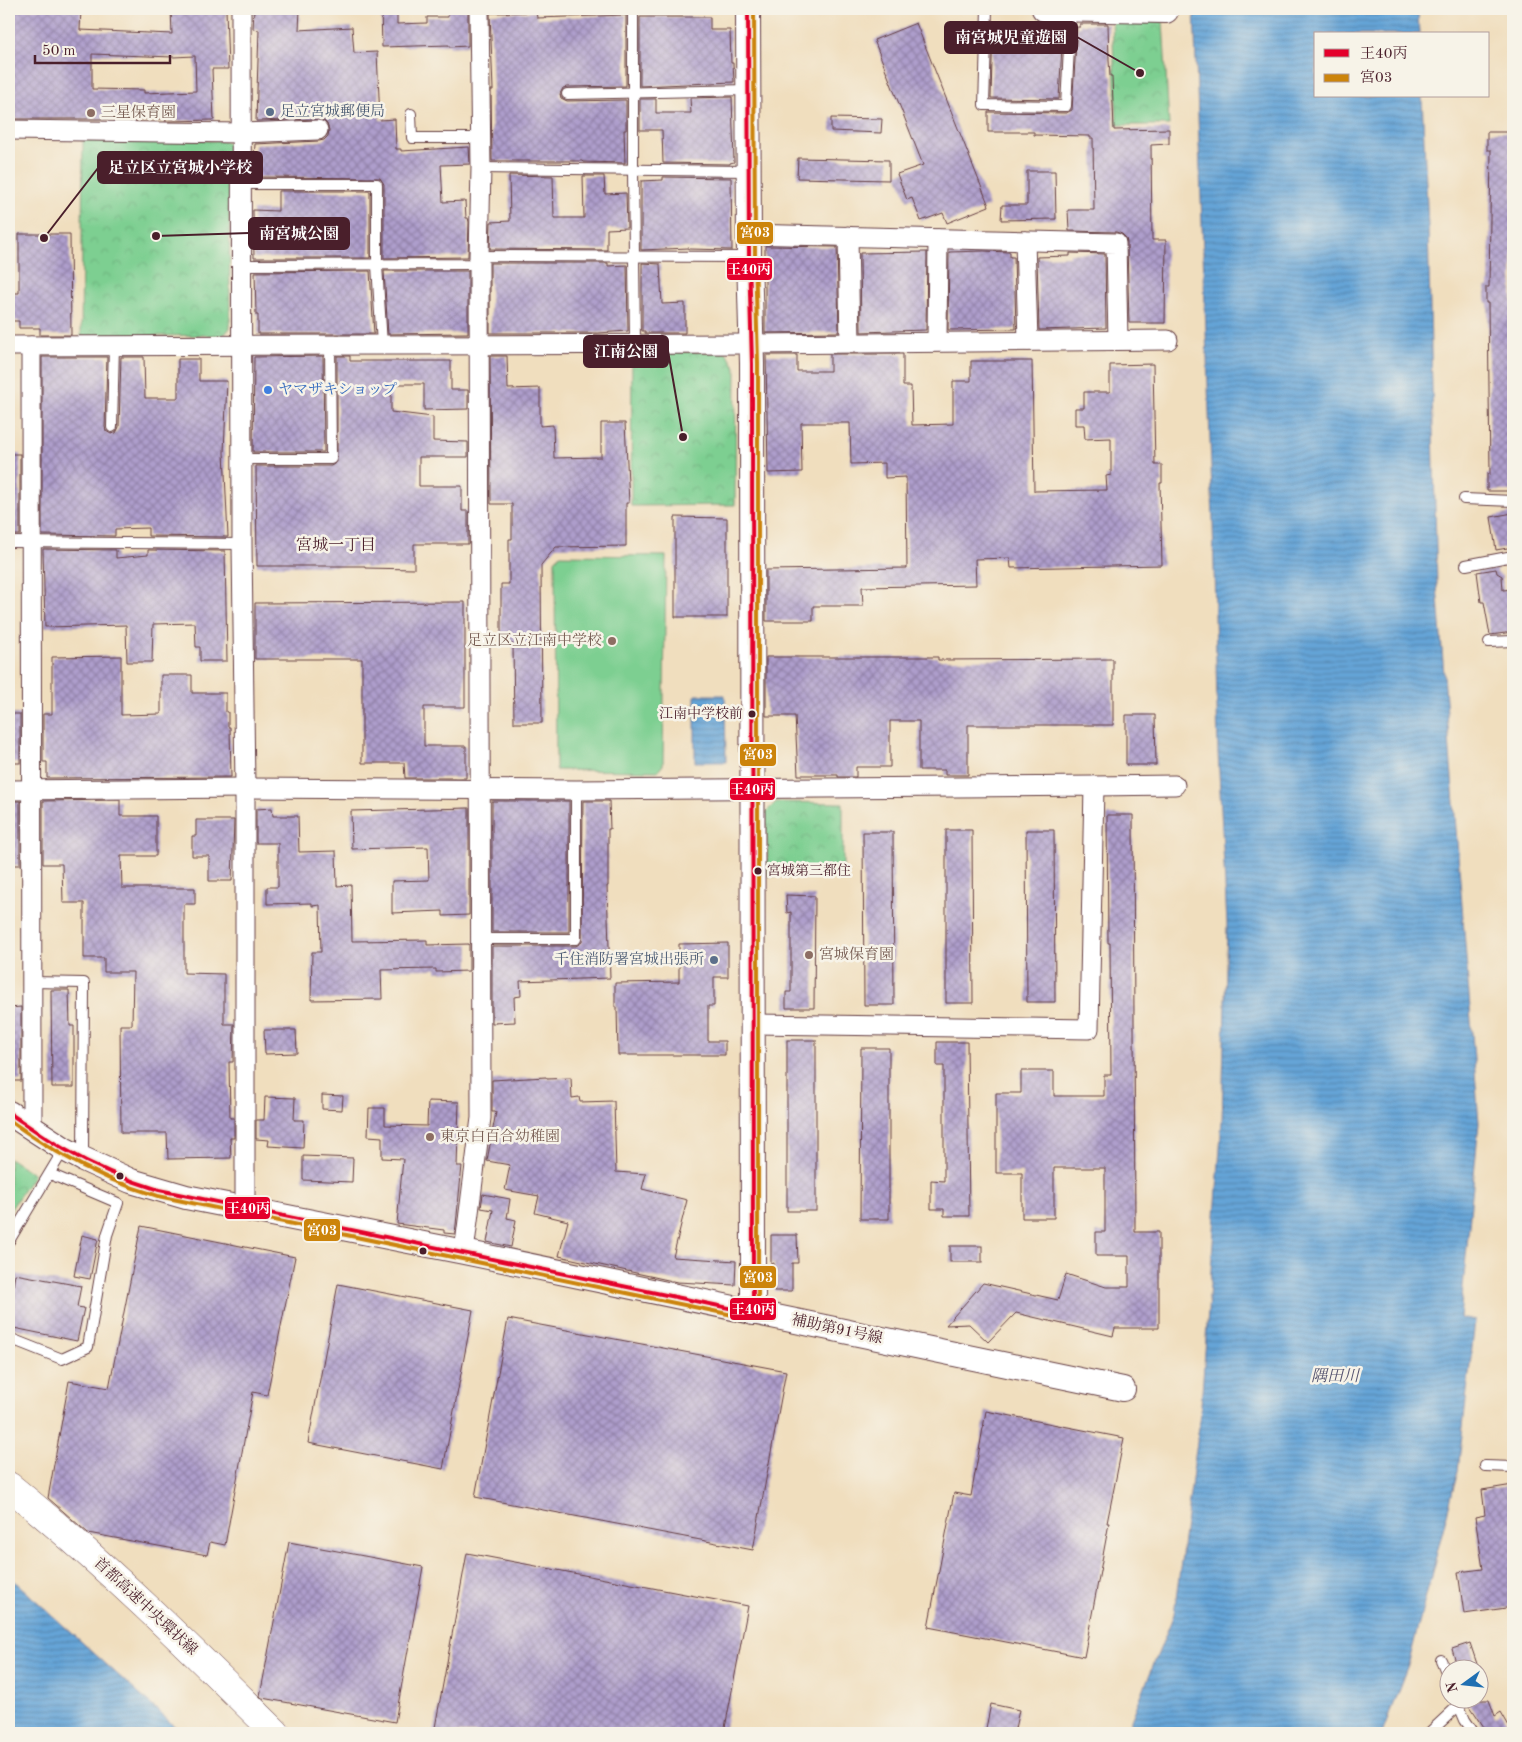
<svg xmlns="http://www.w3.org/2000/svg" width="1522" height="1742" font-family="'Old Standard TT','Noto Serif JP',serif">
	<defs>
		<pattern id="park-crowns" width="20" height="18" patternUnits="userSpaceOnUse" patternTransform="scale(1.25)"><rect width="20" height="18" fill="#7dcf91"/><path d="M2 6a3 3 0 1 1 6 0M12 15a3 3 0 1 1 6 0" fill="none" stroke="#6eb17d"/></pattern>
		<pattern id="water-rules" width="6" height="5" patternUnits="userSpaceOnUse" patternTransform="scale(1.25)"><rect width="6" height="5" fill="#65a4d7"/><path d="M0 2.5h6" fill="none" stroke="#5585af"/></pattern>
		<pattern id="building-cross-hatch" width="8" height="8" patternUnits="userSpaceOnUse" patternTransform="scale(1.25)"><rect width="8" height="8" fill="#ae9ecc"/><path d="M0 0l8 8M0 8l8-8" fill="none" stroke="#9080a6"/></pattern>
	</defs>
	<rect width="100%" height="100%" fill="#f7f3e8"/>
	<filter id="ink" filterUnits="userSpaceOnUse"><feTurbulence type="fractalNoise" baseFrequency=".02" numOctaves="2"/><feDisplacementMap in="SourceGraphic" scale="10" xChannelSelector="R" yChannelSelector="G"/><feConvolveMatrix kernelMatrix="1 2 1 2 8 2 1 2 1" color-interpolation-filters="sRGB"/></filter>
	<filter id="wash" filterUnits="userSpaceOnUse"><feTurbulence type="fractalNoise" baseFrequency=".0096" numOctaves="4" result="noise"/><feDisplacementMap in="SourceGraphic" scale="20" xChannelSelector="R" yChannelSelector="G"/><feGaussianBlur stdDeviation="1.12" result="paint"/><feColorMatrix in="noise" values="0 0 0 0 0 0 0 0 0 0 0 0 0 0 0 0 0 1.4 0 .05"/><feComposite in="paint" operator="in"/></filter>
	<g filter="url(#wash)">
		<rect width="100%" height="100%" fill="#f0debe"/>
		<!-- park -->
		<g fill="url(#park-crowns)" stroke="#64775e">
			<path d="M1112,21h51l6,104h-52z"/>
			<path d="M83,139l142,2 4,3 1,184 -6,7 -143,2z"/>
			<path d="M632,352h94l10,16 -1,137 -104,1z"/>
			<path d="M776,802l67,1v72l-75,1 -2,-64z"/>
			<path d="M9,1158l25,16 -25,38z"/>
		</g>
		<!-- pitch -->
		<path fill="#7dcf91" stroke="#64775e" d="M559,555l107,1 -3,209 -5,6 -102,-1 -1,-209z"/>
		<!-- water -->
		<g fill="url(#water-rules)" stroke="#586281">
			<path d="M1194,9h224l1,25h-103v62h106l6,131 9,358 42,538 -19,195 15,3 -17,150 -49,191 -27,71h-256l48,-119 26,-195 22,-298 5,-197 -9,-171 -5,-232z"/>
			<path d="M695,695h30l1,67h-31z"/>
			<path d="M9,1576l173,157h-173z"/>
		</g>
		<g id="blocks">
			<!-- building -->
			<g fill="url(#building-cross-hatch)" fill-rule="evenodd">
				<path d="M12,9h69l-1,21 92,4 -1,-25h55l2,60h-16l2,51 -44,1h-5v-2h-156v-92h3zM92,54l81,3 22,-1 1,35 -52,2v-3l-52,-1z"/>
				<path d="M254,9h46l-1,21 53,-3 2,26 23,-1 3,68 15,-1 1,30h5v2l68,-4 1,17 -29,1 2,37 22,-1 1,17h2l1,4 -1,35 -84,1v-74l-4,-6 -123,-1v-20h-3l1,-13 64,-3 5,-1 4,-4 1,-6 -2,-6 -4,-4 -5,-1 -62,2 3,-91 -6,-1z"/>
				<path d="M381,9h16v15l30,-1v-6h21v-7h20v36l-19,1v-2l-67,2z"/>
				<path d="M536,12l1,6 89,-3v71l-59,1 -4,1 -3,6 1,4 6,3 59,-1v30h-2l1,33 -42,-1 -1,-1h-90l-1,-71h2l-3,-77z"/>
				<path d="M640,17h70v13h20l1,33h2l1,19 -94,4z"/>
				<path d="M916,23l73,183 -42,17 -4,-10 -22,8 -9,-23 -5,2 -10,-26 26,-9 -49,-125z"/>
				<path d="M993,24h34v4h36l-4,71 -68,-1z"/>
				<path d="M1080,24h28l1,36 1,16h2l2,54 55,-1v15l-18,1 1,95h14l-1,83h-36l-2,-80 -1,-5 -4,-4 -6,-2 -47,-1 -1,-21h26l-1,-72h-3v-2l-56,-1v-3h-46v-20l78,1 6,-3 5,-83h3z"/>
				<path d="M732,97l2,65 -4,1v1l-67,-1 -1,-33h-22v-31h16v14h35l-1,-15z"/>
				<path d="M831,118l51,1 -1,14 -50,-2z"/>
				<path d="M1487,132h26l-1,188h1v171h-26v-17h3l-2,-171h-2v-16h3l2,-137h-4z"/>
				<path d="M798,158l91,2v20l-92,-2z"/>
				<path d="M1027,171h28l1,48 -55,1 1,-15h25z"/>
				<path d="M509,175l44,1 1,42h30l-1,-42h21l1,18 21,-1 1,35 -20,1v21l-117,-1 1,-27 19,-1z"/>
				<path d="M663,177l68,1 1,72 -43,-1v-1l-48,2v-69l22,-1z"/>
				<path d="M278,191h92v67h-116l-1,-48 25,1z"/>
				<path d="M19,234h51l1,101h-31v-7h-21v-7h-10v-28h10z"/>
				<path d="M765,246l72,1 2,85 -74,1z"/>
				<path d="M984,251l26,1v5h4l2,72 -68,1 1,-78z"/>
				<path d="M927,252l-1,78 -65,2 -1,-79z"/>
				<path d="M1070,253l35,1 1,74 -67,2 -2,-73 33,-1z"/>
				<path d="M490,263h118v3l19,-1 1,66 -30,2h-108z"/>
				<path d="M642,263l18,1 2,40 23,-1v30h-40v-2h-3z"/>
				<path d="M370,271l4,63h-116v-19h-2l-1,-43z"/>
				<path d="M384,271h84v62l-80,1z"/>
				<path d="M830,354h73v32h8l1,39 41,-1v-43h18v-20h61l2,130 73,-1 -1,-14 5,-1v-37l-26,1 -1,-14h-9v-17h9v-16h26v-27l43,-1 2,101h7v18h-2l2,82 -151,3 -1,-10 -35,1 1,26 -114,2 1,19h-50v15h-47v-51l141,-2 -1,-91 -21,1v-15l-34,1 -1,-41h-49l1,49 -34,1 -2,-118h31v16h33z"/>
				<path d="M323,356l1,96h-71l1,-95z"/>
				<path d="M337,356h13v5h101v29h17v19l-44,1v-26h-33v28l42,5v24l35,1v15h-49v29h43v25h6v33h-54v25l-49,-1v-2h-108l-1,-100h75l6,-4z"/>
				<path d="M490,356h17l1,33 32,-1v38l13,-1 1,33 47,-1v-34h24l4,80h-3v43l-70,1 -15,18 1,158h-28l-1,-79h-12v-60h8v-45h3v-35h-21z"/>
				<path d="M42,357h65l-2,70 1,4 5,3 5,-1 3,-6 2,-70h23l1,41h33v-39h21v22h28l-3,71 4,85 -80,-1v-8l-33,1v7l-73,-1z"/>
				<rect x="9" y="454" width="11" height="81"/>
				<path d="M1513,513v34l-17,3 -5,-33z"/>
				<path d="M675,517l52,1v99h-52z"/>
				<path d="M43,549l73,1v8l32,-3v-5l77,1 2,110h-27v-14h-4l-1,-24 -42,1 -1,38h-25l-1,-37 -81,2z"/>
				<path d="M1496,569l1,4 5,3 1,14 10,-1v43l-23,3 -6,-33h-3l-4,-30z"/>
				<path d="M465,602v105h-41v39h42v32h-61l-1,-15h-42v-104h-107v-56z"/>
				<path d="M121,656v59l40,-1v-39h31v18h34v19h2v15h2l1,50 -184,1v-16h-4v-48h9v-57z"/>
				<path d="M766,657h172v3l175,-1v66h-145v50h-23v-5h-26v-49h-29v46h-34v10h-18v-2h-40l-3,-59h-29z"/>
				<rect x="9" y="714" width="11" height="49"/>
				<path d="M1126,715h29l1,50h-30z"/>
				<path d="M120,800v16h36v40h-35l1,32h73v16h-11v69l40,1v50h10l-1,38h-4l1,56h4v20h-4l1,20 -63,1 -1,-26h-46l-1,-108h12l1,-53h-29v-14h-20v-55h-21l-1,-39h-19v-63z"/>
				<rect x="9" y="801" width="11" height="64"/>
				<rect x="492" y="801" width="77" height="131"/>
				<path d="M583,801h26l1,28h-2v57h-1l3,92 -90,3 1,15 -7,1 1,25 -23,1v-77h84l6,-4z"/>
				<path d="M272,808l1,8h25l1,36 37,-1 1,35 14,-1 1,56 75,-1v5l42,-1v27l-33,1v-3l-55,1 1,29 -71,1 1,-48h9l-1,-47 -8,1v-3l-45,1v-17h11v-44h-22v-34z"/>
				<path d="M469,808v107l-26,1v-5l-51,2v-32l37,-1 -1,-33 -76,2 -1,-38z"/>
				<path d="M1107,815h26l2,417h24v96h-44l-2,8 -97,-23 -28,29 -19,-18 -23,1 37,-42 75,17 8,-26 40,13h23v-31h-33v-24h9v-64h-51v50h-32v-45h-26v-80h25v-22h33v25h50v-21h7l-1,-132h-2z"/>
				<path d="M196,820h38l-2,61h-23v-25h-17v-20h4z"/>
				<path d="M946,830h26l1,173h-27z"/>
				<path d="M1026,830h28l1,172h-28z"/>
				<path d="M863,832h30l1,173h-30z"/>
				<path d="M786,895l29,1 -1,112h-28v-16h5v-80l-4,1z"/>
				<path d="M728,943v34h-14v29h-6v35h17v14h-107l-1,-48h-2v-24l64,-1v-38z"/>
				<path d="M51,990h18l1,36h4v61h-22z"/>
				<path d="M21,1007v74h-12v-73z"/>
				<path d="M264,1030h32l1,23 -32,1z"/>
				<rect x="787" y="1040" width="29" height="171"/>
				<path d="M937,1042h30l2,174h-25v-7h-13v-29l13,1v-115h-7z"/>
				<path d="M861,1048h28v171h-29z"/>
				<path d="M546,1077l1,2 24,-1 1,20 7,-1 1,5 34,-1 2,71 30,2 -4,15 45,11 -14,57 63,4 -1,24 -58,-3 -118,-26 9,-35 -33,-8 4,-17 -34,-6 5,-25 -23,-4 9,-49h-4v-32z"/>
				<path d="M322,1095l21,1 -1,14 -20,-1z"/>
				<path d="M265,1097l30,1 -1,22h10l-1,28 -35,-2 1,-6 -13,-1v-19h8z"/>
				<path d="M428,1101l31,1 -2,64h5l-7,68 -11,-1v-3l-47,-6 6,-65 -21,-1v-21l-14,-1 1,-28h16v17l42,1z"/>
				<path d="M303,1156l50,2 -1,24 -49,-2z"/>
				<path d="M483,1194l27,5 -3,19 9,2 -5,27 -24,-5 6,-32 -12,-2z"/>
				<path d="M141,1226l154,31 -28,138 -14,-3 -28,153 -15,-3 -3,13 -119,-22 -40,-35 21,-117 40,7z"/>
				<path d="M82,1235l16,4 -8,40 -16,-3z"/>
				<path d="M771,1235h26l1,28h-6v28h-18v-28l-3,1z"/>
				<rect x="950" y="1246" width="32" height="16"/>
				<path d="M15,1274l66,12 -4,21 7,1 -7,33 -68,-14v-16z"/>
				<path d="M338,1284l135,26 -30,159 -135,-26z"/>
				<path d="M508,1319l278,52 -33,179 -278,-53z"/>
				<path d="M986,1411l138,27 -17,85h2l-25,134 -156,-30 26,-134 17,3z"/>
				<path d="M1513,1485v122l-49,7 -6,-42 25,-3 -8,-52 10,-2 -3,-25z"/>
				<path d="M289,1542l134,25 -28,155 -133,-24 -2,-2z"/>
				<path d="M467,1553l281,53 -24,127h-290z"/>
				<path d="M1470,1643l9,27h-21l-6,-21z"/>
				<path d="M1466,1700h23l6,16 6,-4 12,21h-25z"/>
				<path d="M991,1704l28,6 -5,23h-29z"/>
			</g>
		</g>
	</g>
	<g filter="url(#ink)">
		<use href="#blocks" fill-opacity="0" stroke="#633c41" stroke-width="1"/>
		<g fill="none" stroke-linecap="round" stroke-linejoin="round">
			<!-- service casing -->
			<g stroke="#633c41" stroke-width="12">
				<g id="service">
					<path d="M633,9v161l2,173"/>
					<path d="M987,9l-3,96 82,1 5,-97"/>
					<path d="M567,94l181,-4"/>
					<path d="M411,114l1,24h68"/>
					<path d="M481,168l267,3"/>
					<path d="M241,184h136v81l5,80"/>
					<path d="M241,265l230,-1 8,-8 270,1"/>
					<path d="M112,427l2,-82"/>
					<path d="M242,459h89l-1,-115"/>
					<path d="M1464,499l49,2"/>
					<path d="M9,542l233,2"/>
					<path d="M1466,565l47,-9"/>
					<path d="M1489,642l24,-1"/>
					<path d="M481,939h95v-149"/>
					<path d="M32,982l52,1 -1,174"/>
					<path d="M9,1241l55,-92"/>
					<path d="M9,1338l53,21 26,-12 19,-112 11,-32 -68,-29"/>
					<path d="M1485,1466l28,1"/>
					<path d="M1441,1660l9,21"/>
					<path d="M1457,1701l8,19 9,13"/>
					<path d="M1429,1733l30,-28"/>
				</g>
			</g>
			<!-- minor casing -->
			<g stroke="#633c41" stroke-width="21">
				<g id="minor">
					<path d="M241,9l1,535 3,244v421"/>
					<path d="M9,130l232,3 77,-3"/>
					<path d="M749,234l367,9 2,97"/>
					<path d="M848,236l2,106"/>
					<path d="M1025,241l3,100"/>
					<path d="M937,341l1,-102"/>
					<path d="M9,346l742,-2 417,-4"/>
					<path d="M31,346l1,783"/>
					<path d="M1094,786l81,-1"/>
					<path d="M9,790l236,-2 331,2 518,-4 -5,243 -337,-5"/>
					<path d="M464,1252l17,-134 -2,-862 2,-88 -2,-159"/>
				</g>
			</g>
			<!-- tertiary casing -->
			<g stroke="#633c41" stroke-width="26">
				<g id="tertiary">
					<path d="M748,9l1,248 3,107 1,949"/>
					<path d="M1044,9l122,2"/>
					<path d="M9,1113l55,36 19,10 48,22 55,16 278,55 659,137"/>
				</g>
			</g>
			<!-- motorway casing -->
			<g stroke="#633c41" stroke-width="29">
				<path id="motorway" d="M9,1486c94,76 181,162 267,247"/>
			</g>
			<!-- service -->
			<use href="#service" stroke="#fff" stroke-width="10"/>
			<!-- minor -->
			<use href="#minor" stroke="#fff" stroke-width="19"/>
			<!-- tertiary -->
			<use href="#tertiary" stroke="#fff" stroke-width="24"/>
			<!-- motorway -->
			<use href="#motorway" stroke="#fff" stroke-width="28"/>
			<!-- bus-1 casing -->
			<g stroke="#f7f3e8" stroke-width="8">
				<path id="bus-1" d="M9,1113c18,12 36,25 55,36 29,17 62,31 95,41l594,123 -1,-949 -3,-107 -1,-248"/>
			</g>
			<!-- bus-2 casing -->
			<g stroke="#f7f3e8" stroke-width="8">
				<path id="bus-2" d="M9,1120c17,12 34,24 52,34 30,18 63,32 97,42l594,123 6,-3v-952l-3,-107 -1,-248"/>
			</g>
			<!-- bus-1 -->
			<use href="#bus-1" stroke="#e4002b" stroke-width="4"/>
			<!-- bus-2 -->
			<use href="#bus-2" stroke="#cc840b" stroke-width="4"/>
		</g>
	</g>
	<!-- markers -->
	<g fill="#5c6f8a" stroke="#f7f3e8" stroke-width="2">
		<circle cx="270" cy="112" r="5"/>
		<circle cx="714" cy="960" r="5"/>
	</g>
	<g fill="#8d6e63" stroke="#f7f3e8" stroke-width="2">
		<circle cx="91" cy="113" r="5"/>
		<circle cx="612" cy="641" r="5"/>
		<circle cx="809" cy="955" r="5"/>
		<circle cx="430" cy="1137" r="5"/>
	</g>
	<circle fill="#3f7fe0" stroke="#f7f3e8" stroke-width="2" cx="268" cy="390" r="5"/>
	<g fill="#4a1f2b" stroke="#f7f3e8" stroke-width="2">
		<circle cx="752" cy="714" r="4.5"/>
		<circle cx="758" cy="871" r="4.5"/>
		<circle cx="120" cy="1176" r="4.5"/>
		<circle cx="423" cy="1251" r="4.5"/>
	</g>
	<g text-anchor="middle" dominant-baseline="central" stroke-width="5" stroke-linejoin="round" paint-order="stroke">
		<!-- bus labels -->
		<g font-size="14" fill="#4a1f2b" stroke="#f7f3e8" text-anchor="end">
			<text x="743" y="714">江南中学校前</text>
			<text x="767" y="871" text-anchor="start">宮城第三都住</text>
		</g>
		<!-- service labels -->
		<g font-size="15" fill="#4e5e75" stroke="#f7f3e8" text-anchor="start">
			<text x="280" y="112">足立宮城郵便局</text>
			<text x="704" y="960" text-anchor="end">千住消防署宮城出張所</text>
		</g>
		<!-- education labels -->
		<g font-size="15" fill="#785e54" stroke="#f7f3e8" text-anchor="start">
			<text x="101" y="113">三星保育園</text>
			<text x="602" y="641" text-anchor="end">足立区立江南中学校</text>
			<text x="819" y="955">宮城保育園</text>
			<text x="440" y="1137">東京白百合幼稚園</text>
		</g>
		<!-- shop labels -->
		<g font-size="15" fill="#366cbe" stroke="#f7f3e8" text-anchor="start">
			<text x="278" y="390">ヤマザキショップ</text>
		</g>
		<!-- street labels -->
		<g font-size="15" fill="#4a1f2b" stroke="#f7f3e8">
			<text transform="translate(837 1330) rotate(12)">補助第91号線</text>
			<text transform="translate(145 1607) rotate(43)">首都高速中央環状線</text>
		</g>
		<!-- neighbourhood labels -->
		<g font-size="16" fill="#4a1f2b" stroke="#f7f3e8">
			<text x="336" y="546">宮城一丁目</text>
		</g>
		<!-- water labels -->
		<g font-size="16" font-style="italic" fill="#555470" stroke="#f7f3e8">
			<text x="1335" y="1377">隅田川</text>
		</g>
	</g>
	<!-- callouts -->
	<path fill="none" stroke="#4a1f2b" stroke-width="2" d="M1140 73L1077 37M44 238L98 168M156 236L249 233M683 437L668 351"/>
	<g fill="#4a1f2b" stroke="#f7f3e8" stroke-width="2">
		<circle cx="1140" cy="73" r="5"/>
		<circle cx="44" cy="238" r="5"/>
		<circle cx="156" cy="236" r="5"/>
		<circle cx="683" cy="437" r="5"/>
	</g>
	<g fill="#4a1f2b" stroke="#4a1f2b" stroke-width="2">
		<rect x="945" y="22" width="132" height="31" rx="5"/>
		<rect x="98" y="152" width="164" height="31" rx="5"/>
		<rect x="249" y="218" width="100" height="31" rx="5"/>
		<rect x="584" y="336" width="84" height="31" rx="5"/>
	</g>
	<g font-size="16" text-anchor="middle" font-weight="bold" fill="#fff">
		<text x="1011" y="43">南宮城児童遊園</text>
		<text x="180" y="173">足立区立宮城小学校</text>
		<text x="299" y="239">南宮城公園</text>
		<text x="626" y="357">江南公園</text>
	</g>
	<g stroke="#f7f3e8" stroke-width="2">
		<rect x="736" y="221" width="38" height="24" rx="5" fill="#cc840b"/>
		<rect x="726" y="257" width="47" height="24" rx="5" fill="#e4002b"/>
		<rect x="739" y="743" width="38" height="24" rx="5" fill="#cc840b"/>
		<rect x="729" y="777" width="47" height="24" rx="5" fill="#e4002b"/>
		<rect x="224" y="1196" width="47" height="24" rx="5" fill="#e4002b"/>
		<rect x="303" y="1218" width="38" height="24" rx="5" fill="#cc840b"/>
		<rect x="739" y="1265" width="38" height="24" rx="5" fill="#cc840b"/>
		<rect x="729" y="1297" width="48" height="24" rx="5" fill="#e4002b"/>
	</g>
	<g font-size="14" text-anchor="middle" font-weight="bold" fill="#fff">
		<text x="755" y="237">宮03</text>
		<text x="749" y="274">王40丙</text>
		<text x="758" y="759">宮03</text>
		<text x="752" y="794">王40丙</text>
		<text x="248" y="1213">王40丙</text>
		<text x="322" y="1235">宮03</text>
		<text x="758" y="1282">宮03</text>
		<text x="753" y="1314">王40丙</text>
	</g>
	<!-- margin -->
	<rect width="1522" height="1742" fill="none" stroke="#f7f3e8" stroke-width="30"/>
	<!-- legend -->
	<rect x="1314" y="32" width="175" height="65" fill="#f7f3e8" stroke="#b29e9c"/>
	<rect x="1324" y="49" width="25" height="8" fill="#e4002b" stroke="#b29e9c"/>
	<text x="1360" y="58" font-size="15" fill="#4a1f2b">王40丙</text>
	<rect x="1324" y="74" width="25" height="8" fill="#cc840b" stroke="#b29e9c"/>
	<text x="1360" y="82" font-size="15" fill="#4a1f2b">宮03</text>
	<!-- north arrow -->
	<g transform="translate(1464 1684) rotate(255)"><circle r="24" fill="#f7f3e8" stroke="#b29e9c"/>
	<path d="M0-4L9 19L0 12L-9 19Z" fill="#1f6fb2"/>
	<text y="-8" font-size="14" font-weight="bold" text-anchor="middle" fill="#4a1f2b">N</text>
	</g>
	<!-- scale -->
	<path d="M35 55v8h135v-8" fill="none" stroke="#4a1f2b" stroke-width="2.5"/>
	<text x="42" y="55" font-size="15" fill="#4a1f2b" stroke="#f7f3e8" stroke-width="4" paint-order="stroke">50 m</text>
</svg>
